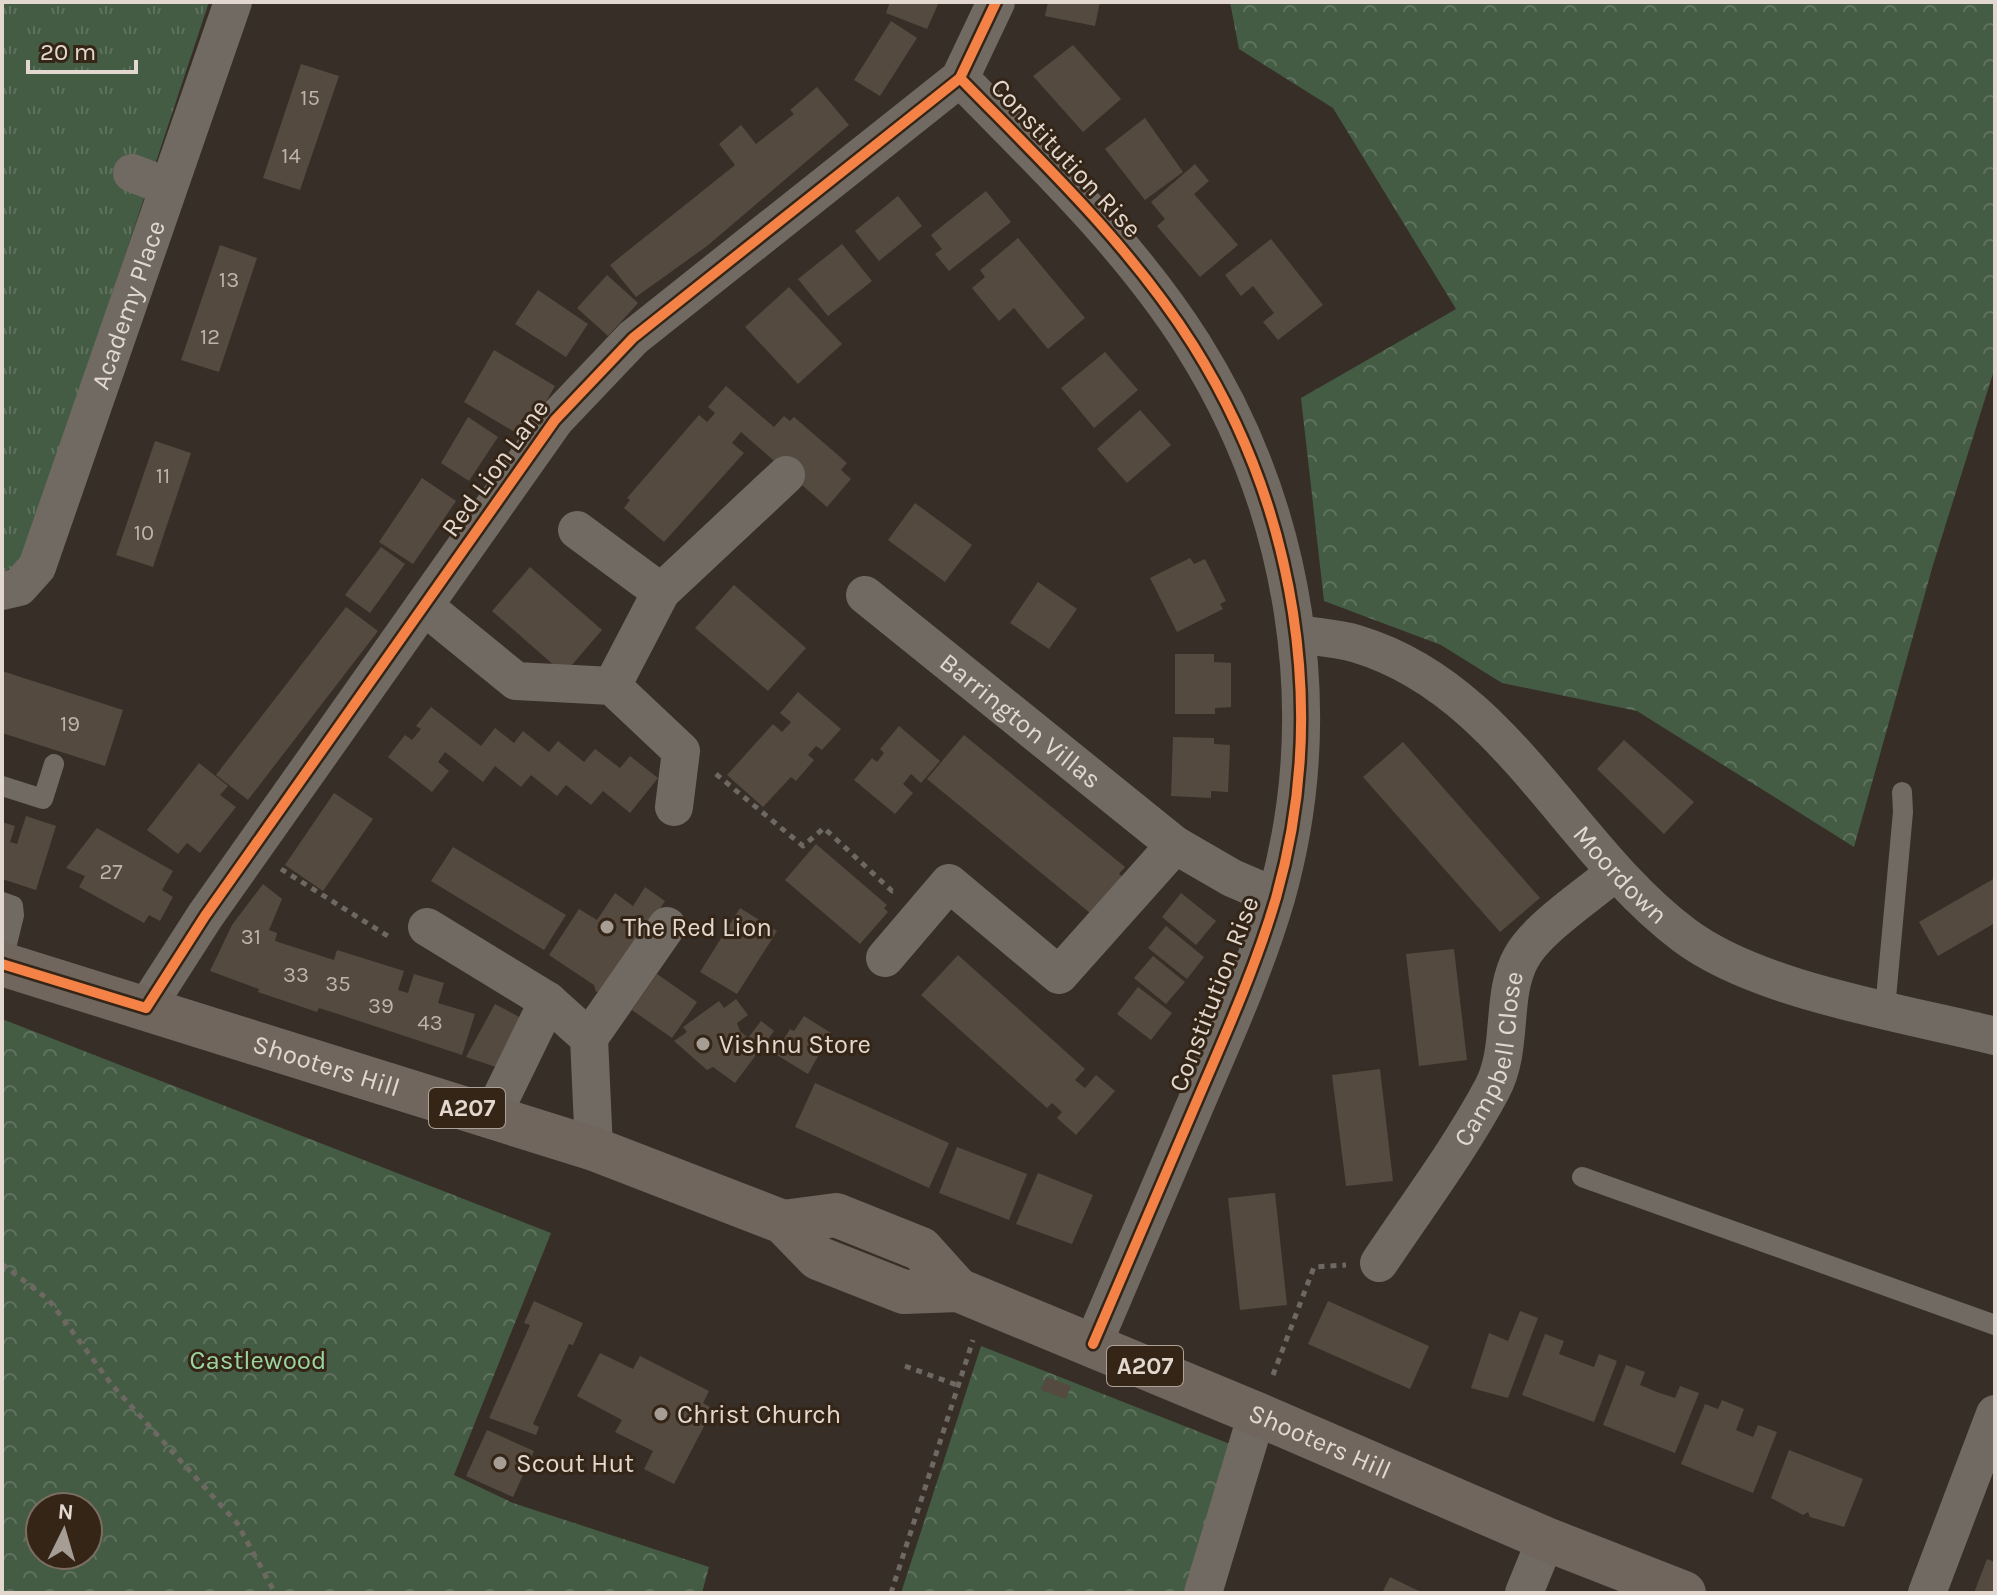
<svg xmlns="http://www.w3.org/2000/svg" width="1997" height="1595" font-family="Karla,sans-serif">
	<defs>
		<pattern id="grass-tufts" width="24" height="20" patternUnits="userSpaceOnUse" patternTransform="scale(2)"><rect width="24" height="20" fill="#445b44"/><path d="M3 7l-1-3M5 7V3M7 7l1-3M15 17l-1-3M17 17v-4M19 17l1-3" fill="none" stroke="#5f725e"/></pattern>
		<pattern id="forest-crowns" width="20" height="18" patternUnits="userSpaceOnUse" patternTransform="scale(2)"><rect width="20" height="18" fill="#445b44"/><path d="M2 6a3 3 0 1 1 6 0M12 15a3 3 0 1 1 6 0" fill="none" stroke="#5f725e"/></pattern>
	</defs>
	<rect width="100%" height="100%" fill="#372f27"/>
	<!-- grass -->
	<path fill="url(#grass-tufts)" d="M2,2h207l-186,561 -21,9z"/>
	<!-- forest -->
	<g fill="url(#forest-crowns)" fill-rule="evenodd">
		<path d="M1230,2h765v365l-62,198 -79,282 -217,-136 -135,-28 -61,-38 -117,-44 -23,-203 155,-89 -123,-201 -94,-59z"/>
		<path d="M2,1019l549,214 -97,242 59,28 196,64 -7,26h-700zM40,1507h48v48h-48z"/>
		<path d="M981,1346l277,109 -43,138h-314z"/>
	</g>
	<!-- building -->
	<g fill="#544a3f">
		<path d="M890,2h49l-12,27 -41,-16z"/>
		<path d="M1048,2h52l-5,24 -50,-10z"/>
		<path d="M891,21l26,17 -37,58 -26,-16z"/>
		<path d="M1073,45l48,54 -38,33 -50,-56z"/>
		<path d="M301,64l38,12 -39,114 -37,-12z"/>
		<path d="M817,87l32,38 -142,121 -71,51 -26,-32 125,-100 -16,-21 22,-19 15,19 38,-30 -4,-4z"/>
		<path d="M1145,118l38,54 -38,28 -40,-51z"/>
		<path d="M1195,164l14,17 -15,13 44,51 -38,32 -43,-51 8,-7 -14,-17z"/>
		<path d="M986,191l25,31 -62,49 -14,-17 7,-5 -11,-14z"/>
		<path d="M898,196l24,30 -43,35 -24,-30z"/>
		<path d="M1018,238l67,80 -37,31 -34,-41 -15,13 -27,-33 13,-11 -5,-7z"/>
		<path d="M1271,239l52,66 -45,35 -15,-18 11,-9 -21,-27 -12,10 -16,-21z"/>
		<path d="M842,244l30,37 -44,35 -30,-37z"/>
		<path d="M220,245l37,13 -38,114 -38,-12z"/>
		<path d="M607,275l31,28 -30,33 -31,-28z"/>
		<path d="M789,287l53,57 -44,40 -53,-57z"/>
		<path d="M538,290l50,34 -22,33 -51,-33z"/>
		<path d="M494,350l61,36 -30,52 -61,-36z"/>
		<path d="M1105,352l33,38 -44,38 -33,-40z"/>
		<path d="M726,386l48,41 10,-11 6,5 4,-4 53,46 -6,7 10,9 -24,28 -86,-75 -9,11 12,10 -80,89 -40,-34 6,-8 -3,-2 72,-83 8,7 8,-9 -7,-6z"/>
		<path d="M1140,410l31,35 -44,38 -30,-34z"/>
		<path d="M468,417l30,20 -29,44 -28,-18z"/>
		<path d="M155,441l36,12 -38,114 -37,-12z"/>
		<path d="M422,478l34,23 -43,63 -34,-22z"/>
		<path d="M915,503l57,42 -27,37 -57,-42z"/>
		<path d="M381,547l24,17 -35,49 -25,-18z"/>
		<path d="M1190,558l4,6 11,-5 21,42 -6,3 3,5 -46,23 -27,-54z"/>
		<path d="M530,567l72,63 -38,44 -72,-63z"/>
		<path d="M1038,582l39,27 -28,40 -39,-26z"/>
		<path d="M734,585l72,63 -38,43 -73,-63z"/>
		<path d="M346,607l32,24 -130,169 -32,-25z"/>
		<path d="M1175,654h39v8l17,1v44l-16,1v6h-40z"/>
		<path d="M2,671l121,39 -18,56 -103,-33z"/>
		<path d="M798,692l43,37 -19,21 -6,-4 -8,9 6,5 -18,21 -5,-4 -28,30 -36,-32 46,-51 9,8 9,-10 -11,-9z"/>
		<path d="M431,707l50,39 14,-18 19,15 9,-12 26,21 9,-11 26,21 11,-13 25,19 10,-12 28,22 -28,35 -27,-22 -12,14 -25,-20 -9,11 -26,-21 -10,12 -26,-21 -12,16 -38,-30 -7,10 11,9 -17,21 -44,-35 17,-22 7,5 9,-11 -5,-3z"/>
		<path d="M899,726l41,35 -19,22 -10,-9 -8,10 10,9 -18,21 -41,-34 18,-22 5,4 7,-9 -4,-4z"/>
		<path d="M964,735l161,132 -6,7 9,6 -32,38 -169,-139z"/>
		<path d="M1173,737l41,1v6l16,1 -2,47 -17,-1v7l-40,-2z"/>
		<path d="M1624,740l70,62 -30,32 -67,-65z"/>
		<path d="M1403,742l137,156 -40,34 -137,-155z"/>
		<path d="M199,763l29,23 -8,9 16,12 -36,46 -13,-10 -9,11 -31,-24z"/>
		<path d="M334,793l39,26 -50,72 -38,-26z"/>
		<path d="M26,816l30,10 -20,64 -34,-11v-57l13,4 -5,16 7,2z"/>
		<path d="M97,828l76,43 -11,19 11,7 -13,24 -11,-6 -5,8 -65,-36 6,-11 -19,-8z"/>
		<path d="M816,844l71,61 -3,3 4,4 -28,32 -75,-64z"/>
		<path d="M453,847l113,68 -22,35 -113,-69z"/>
		<path d="M1995,878v45l-57,33 -19,-34z"/>
		<path d="M263,884l19,15 -13,31 8,3 -2,8 59,19 3,-10 67,21 -6,19 10,3 6,-19 30,9 -6,20 37,11 -13,41 -121,-40 -22,-7 -2,4 -59,-20 1,-3 -49,-18 22,-46z"/>
		<path d="M645,887l20,14 -30,45 -19,41 -20,5 -2,-7 -45,-30 30,-46 18,11 18,-27 18,13z"/>
		<path d="M1181,893l35,28 -20,24 -34,-28z"/>
		<path d="M740,908l37,23 -40,63 -37,-22z"/>
		<path d="M1166,926l38,31 -17,22 -39,-31z"/>
		<path d="M1454,949l13,111 -48,6 -13,-112z"/>
		<path d="M958,955l127,114 -10,11 10,8 11,-13 19,16 -39,44 -19,-17 5,-6 -10,-9 -5,5 -126,-113z"/>
		<path d="M1153,956l32,26 -19,22 -32,-26z"/>
		<path d="M657,974l40,28 -25,36 -40,-28z"/>
		<path d="M1138,987l34,26 -21,27 -34,-26z"/>
		<path d="M736,999l12,16 -11,8 3,8 8,7 13,-17 13,10 -39,52 -22,-16 -6,3 -33,-29 13,-9 -4,-5 36,-26 5,7z"/>
		<path d="M495,1004l28,15 -27,48 -30,-10z"/>
		<path d="M804,1016l27,17 -23,41 -33,-20 15,-25 4,2z"/>
		<path d="M1380,1069l13,112 -47,5 -14,-111z"/>
		<path d="M815,1083l134,60 -20,45 -134,-61z"/>
		<path d="M957,1147l70,27 -18,46 -70,-27z"/>
		<path d="M1038,1173l55,22 -21,49 -56,-20z"/>
		<path d="M1275,1193l12,112 -47,5 -12,-112z"/>
		<path d="M534,1301l49,22 -10,22 -4,-1 -36,80 6,3 -3,8 -47,-17 41,-93 -6,-2z"/>
		<path d="M1328,1301l101,45 -19,43 -102,-45z"/>
		<path d="M1520,1311l18,7 -30,80 -37,-10 18,-55 19,8z"/>
		<path d="M1545,1334l19,7 -5,13 35,13 5,-13 18,7 -23,61 -72,-27z"/>
		<path d="M600,1353l33,16 7,-13 69,35 -6,12 10,6 -39,75 -30,-15 9,-18 -38,-19 7,-12 -45,-24z"/>
		<path d="M1626,1365l19,7 -5,13 17,7 18,6 5,-12 19,7 -24,60 -72,-28z"/>
		<path d="M1046,1377l25,9 -5,13 -25,-9z"/>
		<path d="M1722,1400l22,9 -8,21 17,7 5,-12 19,7 -24,61 -72,-29 24,-60 13,5z"/>
		<path d="M487,1430l47,21 -21,46 -47,-21z"/>
		<path d="M1789,1450l74,29 -19,48 -34,-10 -2,-5 -5,3 -32,-17z"/>
		<path d="M1987,1559l8,3v31h-21z"/>
		<path d="M1390,1577l33,16h-41z"/>
	</g>
	<g fill="none" stroke-linecap="round" stroke-linejoin="round">
		<!-- path -->
		<g stroke="#6e6862" stroke-width="5" stroke-dasharray="6 6" stroke-linecap="butt">
			<path d="M716,774l87,72 21,-18 68,63 4,-1"/>
			<path d="M281,869l110,69"/>
			<path d="M2,1264l47,36 63,85 125,138 38,70"/>
			<path d="M905,1366l52,19"/>
			<path d="M1273,1375l41,-108 32,-2"/>
			<path d="M891,1593l82,-253"/>
		</g>
		<!-- service -->
		<g stroke="#706a63" stroke-width="20">
			<path d="M2,786l41,13 11,-35"/>
			<path d="M2,902l11,4 1,9 -12,49"/>
			<path d="M1885,1009l18,-197 -1,-20"/>
			<path d="M1582,1177l413,148"/>
		</g>
		<!-- minor -->
		<g stroke="#706a63" stroke-width="38">
			<path d="M960,78c82,84 170,167 233,267 103,164 136,366 83,553 -20,68 -49,133 -77,198 -36,83 -71,166 -106,248"/>
			<path d="M132,173l36,14"/>
			<path d="M577,530l84,62"/>
			<path id="s1" d="M2,591l17,-4 18,-20 196,-565"/>
			<path id="s2" d="M865,595l310,250 57,33 44,19"/>
			<path d="M424,606l92,75 96,5 69,65 -7,56"/>
			<path id="s3" d="M1297,634c19,3 41,4 60,10 147,44 211,204 327,291 74,56 220,78 311,101"/>
			<path d="M612,686l49,-94 125,-117"/>
			<path d="M427,927l121,74 -56,115"/>
			<path d="M885,958l64,-75 110,92 116,-130"/>
			<path d="M548,1001l41,37 5,111"/>
			<path d="M146,1008l59,-92 350,-496 78,-82 327,-260 36,-76"/>
			<path d="M589,1038l78,-112"/>
			<path id="s4" d="M1379,1263c38,-57 81,-114 113,-174 22,-41 8,-93 29,-131 16,-30 68,-63 94,-86"/>
			<path d="M1203,1593l54,-179"/>
			<path d="M1524,1593l22,-54"/>
			<path d="M1927,1593l68,-179"/>
		</g>
		<!-- primary -->
		<g stroke="#70665e" stroke-width="44">
			<path id="s5" d="M2,964l592,185 189,73 35,36 86,34 54,-2 299,124 289,125 138,54"/>
			<path d="M783,1222l53,-7 85,34 37,41"/>
		</g>
		<!-- cycleway casing -->
		<g stroke="#342517" stroke-width="15">
			<g id="cycleway">
				<path d="M960,78c82,84 170,167 233,267 103,164 136,366 83,553 -20,68 -49,133 -77,198 -36,83 -71,166 -106,248"/>
				<path d="M2,964l144,44 59,-92 350,-496 78,-82 327,-260 36,-76"/>
			</g>
		</g>
		<!-- cycleway -->
		<use href="#cycleway" stroke="#f48246" stroke-width="10"/>
	</g>
	<!-- markers -->
	<g fill="#a69d94" stroke="#342517" stroke-width="3">
		<circle cx="607" cy="927" r="8"/>
		<circle cx="703" cy="1044" r="8"/>
		<circle cx="661" cy="1414" r="8"/>
		<circle cx="500" cy="1463" r="8"/>
	</g>
	<g text-anchor="middle" dominant-baseline="central" stroke-width="6" stroke-linejoin="round" paint-order="stroke">
		<!-- number labels -->
		<g font-size="22" fill="#beb4ab">
			<text x="310" y="98">15</text>
			<text x="291" y="156">14</text>
			<text x="229" y="280">13</text>
			<text x="210" y="337">12</text>
			<text x="163" y="476">11</text>
			<text x="144" y="533">10</text>
			<text x="70" y="724">19</text>
			<text x="111" y="872">27</text>
			<text x="251" y="937">31</text>
			<text x="296" y="975">33</text>
			<text x="338" y="984">35</text>
			<text x="381" y="1006">39</text>
			<text x="430" y="1023">43</text>
		</g>
		<!-- shield labels -->
		<g fill="#342517" stroke="#aea298" stroke-width="2">
			<rect x="429" y="1088" width="76" height="40" rx="6"/>
			<rect x="1107" y="1346" width="76" height="40" rx="6"/>
		</g>
		<g font-size="24" font-weight="bold" fill="#e2d8cf">
			<text x="467" y="1108">A207</text>
			<text x="1145" y="1366">A207</text>
		</g>
		<!-- street labels -->
		<g font-size="26" fill="#e2d8cf" stroke="#342517">
			<text transform="translate(1066 158) rotate(47)">Constitution Rise</text>
			<text stroke="none"><textPath href="#s1" startOffset="322">Academy Place</textPath></text>
			<text transform="translate(495 468) rotate(-54)">Red Lion Lane</text>
			<text stroke="none"><textPath href="#s2" startOffset="200">Barrington Villas</textPath></text>
			<text stroke="none"><textPath href="#s3" startOffset="416">Moordown</textPath></text>
			<text transform="translate(1214 994) rotate(-69)">Constitution Rise</text>
			<text stroke="none"><textPath href="#s4" startOffset="236">Campbell Close</textPath></text>
			<text stroke="none"><textPath href="#s5" startOffset="340">Shooters Hill</textPath></text>
			<text stroke="none"><textPath href="#s5" startOffset="1412">Shooters Hill</textPath></text>
		</g>
		<!-- poi labels -->
		<g font-size="26" fill="#e2d8cf" stroke="#342517" text-anchor="start">
			<text x="623" y="927">The Red Lion</text>
			<text x="719" y="1044">Vishnu Store</text>
			<text x="677" y="1414">Christ Church</text>
			<text x="516" y="1463">Scout Hut</text>
		</g>
		<!-- park labels -->
		<g font-size="26" fill="#99d59e" stroke="#342517">
			<text x="258" y="1360">Castlewood</text>
		</g>
	</g>
	<!-- border -->
	<rect width="1997" height="1595" fill="none" stroke="#e2d8cf" stroke-width="8"/>
	<!-- north arrow -->
	<g transform="translate(64 1531) rotate(5)"><circle r="38" fill="#342517" stroke="#7a6d61" stroke-width="2"/>
	<path d="M0-6L14 30L0 20L-14 30Z" fill="#a69d94"/>
	<text y="-12" font-size="22" font-weight="bold" text-anchor="middle" fill="#e2d8cf">N</text>
	</g>
	<!-- scale -->
	<path d="M28 60v12h108v-12" fill="none" stroke="#e2d8cf" stroke-width="4"/>
	<text x="40" y="60" font-size="24" fill="#e2d8cf" stroke="#342517" stroke-width="6" paint-order="stroke">20 m</text>
</svg>
